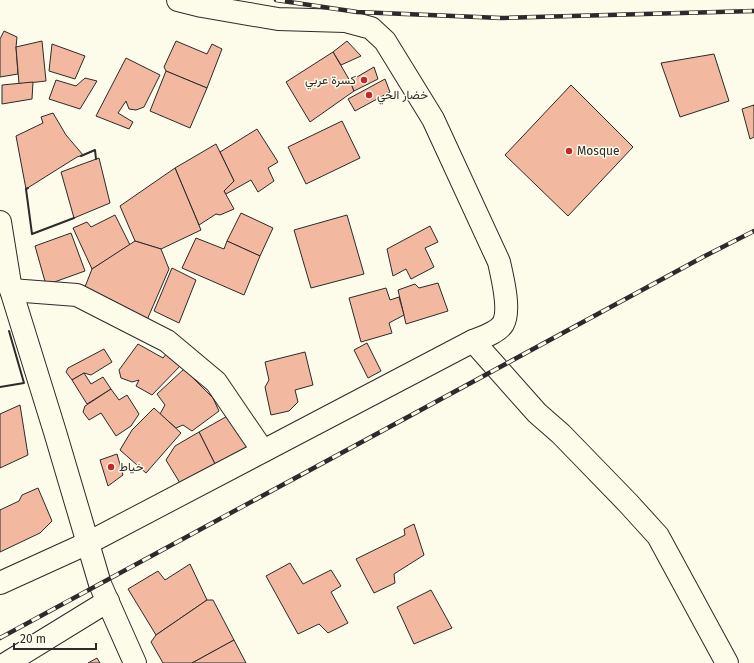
<svg xmlns="http://www.w3.org/2000/svg" width="754" height="663" font-family="'Fira Sans',Vazirmatn,sans-serif">
	<rect width="100%" height="100%" fill="#fdfbea"/>
	<!-- building -->
	<g fill="#f2b8a0" stroke="#2b2b2b">
		<path d="M4,31l13,6 -1,10 2,27 -18,3v-38z"/>
		<path d="M42,41l4,40 -27,3 -3,-37z"/>
		<path d="M176,41l31,13 5,-10 10,5 -15,39 -41,-17 -2,-4z"/>
		<path d="M347,41l14,15 -20,9 -8,-13z"/>
		<path d="M52,44l33,12 -10,23 -26,-8z"/>
		<path d="M333,52l17,29 4,10 -44,31 -24,-40z"/>
		<path d="M714,54l15,47 -49,16 -19,-54z"/>
		<path d="M126,58l34,17 -16,32 -8,3 -7,-1 -3,-8 -8,12 15,9 -4,7 -33,-13z"/>
		<path d="M374,67l4,12 -24,12 -4,-10z"/>
		<path d="M166,71l41,17 -17,40 -40,-17z"/>
		<path d="M85,78l12,3 -17,28 -31,-10 7,-19 20,6z"/>
		<path d="M385,79l5,13 -35,19 -7,-12z"/>
		<path d="M33,82l-1,17 -30,5v-19z"/>
		<path d="M571,85l62,62 -65,69 -63,-61z"/>
		<path d="M754,105v32l-4,2 -8,-30z"/>
		<path d="M53,113l13,22 17,20 -6,2 -51,32 -10,-53 27,-13 -2,-6z"/>
		<path d="M342,121l18,37 -54,26 -18,-37z"/>
		<path d="M257,129l21,33 -10,6 6,13 -16,11 -7,-12 -25,14 -2,-3 10,-10 -14,-29z"/>
		<path d="M216,144l18,37 -10,10 10,18 -14,6 -4,-1 -17,11 -24,-57z"/>
		<path d="M99,158l11,45 -36,15 -13,-46z"/>
		<path d="M175,168l26,62 -40,19 -26,-8 -15,-35z"/>
		<path d="M241,213l32,15 -13,28 -33,-15z"/>
		<path d="M115,215l15,30 -38,24 -19,-41 14,-6 4,5z"/>
		<path d="M347,215l17,59 -53,14 -17,-58z"/>
		<path d="M430,226l8,16 -13,6 9,19 -23,12 -5,-10 -13,7 -6,-27z"/>
		<path d="M71,233l14,38 -39,14 -11,-39z"/>
		<path d="M196,238l28,11 3,-8 33,15 -16,39 -62,-27z"/>
		<path d="M135,241l26,8 8,20 -22,51 -64,-28 9,-23z"/>
		<path d="M172,268l24,12 -17,43 -25,-12z"/>
		<path d="M438,283l10,28 -42,13 -8,-34 17,-6 4,4z"/>
		<path d="M386,288l4,12 9,-3 5,18 -15,8 3,10 -31,9 -12,-44z"/>
		<path d="M367,343l14,28 -13,7 -14,-28z"/>
		<path d="M138,344l25,14 4,-5 14,12 -29,30 -16,-9 3,-6 -7,2 -11,-4 -2,-8z"/>
		<path d="M104,349l8,13 -21,13 -7,-2 -12,7 -6,-8 2,-4z"/>
		<path d="M305,352l8,33 -18,5 3,12 -9,9 -18,4 -6,-28 4,-7 -4,-18z"/>
		<path d="M184,369l29,29 6,13 -27,20 -9,-6 -7,3 -16,-14 5,-9 -8,-11z"/>
		<path d="M84,373l7,11 12,-7 8,12 -24,15 -15,-24z"/>
		<path d="M111,389l8,11 8,-5 12,19 -8,12 -15,10 -15,-23 -12,7 -6,-8 2,-6z"/>
		<path d="M20,405l8,50 -28,13v-54z"/>
		<path d="M154,408l27,25 -35,40 -26,-23 12,-20z"/>
		<path d="M231,414l20,35 -34,19 -18,-36z"/>
		<path d="M199,432l18,36 -34,20 -17,-28 9,-14z"/>
		<path d="M117,454l6,21 -15,11 -8,-26z"/>
		<path d="M38,488l14,33 -12,12 -40,19v-42l19,-9 3,-6z"/>
		<path d="M414,524l10,31 -30,19 1,9 -21,10 -18,-34 49,-24 -1,-6z"/>
		<path d="M290,563l13,21 28,-14 10,16 -10,6 17,31 -20,10 -9,-9 -21,10 -32,-58z"/>
		<path d="M190,564l17,36 -51,35 -28,-46 30,-18 7,9z"/>
		<path d="M431,590l21,38 -38,16 -17,-37z"/>
		<path d="M207,600h6l21,40 -42,23h-29l-12,-21 5,-7z"/>
		<path d="M234,640l12,23h-54z"/>
		<path d="M97,658l3,5h-12z"/>
	</g>
	<g fill="none" stroke-linecap="round" stroke-linejoin="round">
		<!-- minor casing -->
		<g stroke="#2b2b2b" stroke-width="24">
			<g id="minor">
				<path d="M0,222l11,68 44,142 45,152 35,79"/>
				<path d="M11,290l66,5 90,46 49,41 47,69"/>
				<path d="M473,341l64,72 24,21 67,69 30,33 69,127"/>
				<path d="M0,583l88,-40 385,-202c10,-4 24,-8 30,-17 8,-14 -1,-48 -4,-62l-66,-143 -48,-78 -14,-13 -26,-7 -67,-2 -76,-13 -24,-6"/>
				<path d="M7,663l101,-62"/>
			</g>
		</g>
		<!-- minor -->
		<use href="#minor" stroke="#fdfbea" stroke-width="22"/>
		<!-- rail casing -->
		<g stroke="#2b2b2b" stroke-width="4.5">
			<g id="rail">
				<path d="M276,0l81,12 144,6 253,-7"/>
				<path d="M0,638l703,-381 51,-26"/>
			</g>
		</g>
		<!-- rail -->
		<use href="#rail" stroke="#fdfbea" stroke-width="3" stroke-dasharray="9" stroke-linecap="butt"/>
		<!-- wall -->
		<g stroke="#2b2b2b" stroke-width="2">
			<path d="M81,156l14,-6 1,9"/>
			<path d="M28,188l-2,1 6,45 42,-16"/>
			<path d="M0,387l24,-4 -15,-52"/>
		</g>
	</g>
	<!-- markers -->
	<g fill="#c62828" stroke="#fdfbea" stroke-width="1.5">
		<circle cx="364" cy="80" r="4"/>
		<circle cx="369" cy="95" r="4"/>
		<circle cx="569" cy="151" r="4"/>
		<circle cx="111" cy="467" r="4"/>
	</g>
	<g text-anchor="middle" dominant-baseline="central" stroke-width="3" stroke-linejoin="round" paint-order="stroke">
		<!-- poi labels -->
		<g font-size="12" fill="#2b2b2b" stroke="#fdfbea" text-anchor="start">
			<text x="356" y="80" text-anchor="end">كسرة عربي</text>
			<text x="377" y="95">خضار الحي</text>
			<text x="577" y="151">Mosque</text>
			<text x="119" y="467">خياط</text>
		</g>
	</g>
	<!-- scale -->
	<path d="M14 643v6h82v-6" fill="none" stroke="#2b2b2b" stroke-width="2"/>
	<text x="20" y="643" font-size="12" fill="#2b2b2b" stroke="#fdfbea" stroke-width="3" paint-order="stroke">20 m</text>
</svg>
